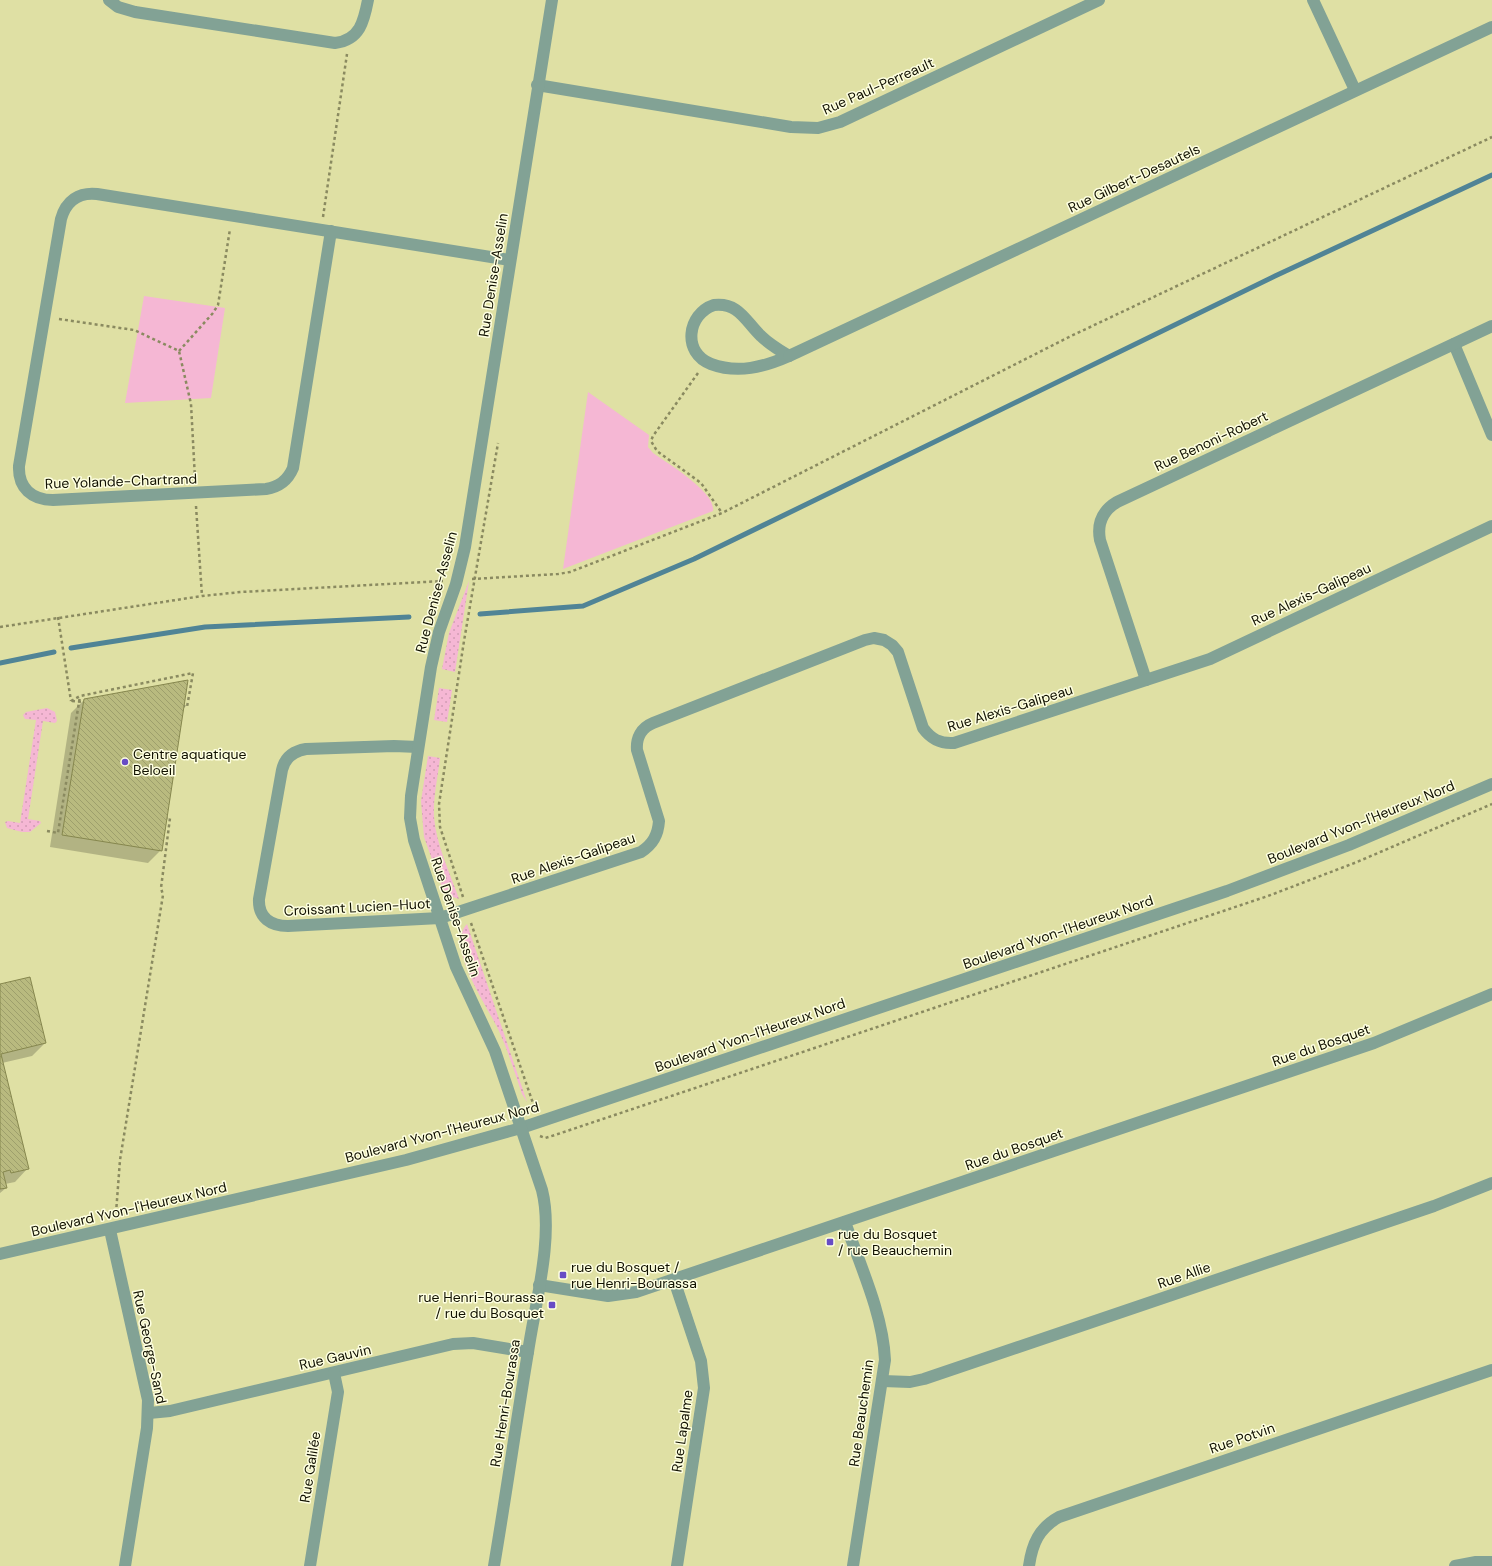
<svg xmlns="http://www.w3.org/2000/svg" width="1492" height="1566" font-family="'DM Sans',sans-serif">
	<defs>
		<pattern id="grass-dots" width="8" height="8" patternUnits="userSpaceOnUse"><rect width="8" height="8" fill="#f5b7d4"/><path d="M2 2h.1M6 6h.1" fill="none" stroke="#d19cb4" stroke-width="1.8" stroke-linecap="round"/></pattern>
		<pattern id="building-back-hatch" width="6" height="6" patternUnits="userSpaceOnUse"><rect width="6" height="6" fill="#b9ba7f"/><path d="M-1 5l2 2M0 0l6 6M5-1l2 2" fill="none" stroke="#9e9f6c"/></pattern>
	</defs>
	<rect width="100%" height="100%" fill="#dfe0a4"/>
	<!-- grass -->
	<g fill="url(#grass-dots)">
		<path d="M469,581l-14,91 -13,-3 7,-36z"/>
		<path d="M439,688l13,2 -5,32 -13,-2z"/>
		<path d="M47,708l8,4 2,9 -2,2 -12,-2 -15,98 12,2 1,2 -11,9h-8l-15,-4 -2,-6 3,-1 12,2 16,-103 -11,-1 -2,-4 3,-3z"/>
		<path d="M428,756l12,2c-2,19 -7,39 -6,59 2,27 16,56 25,82l-9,-3 -7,-6 -19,-53 -3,-36z"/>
		<path d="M467,924l60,178 -5,-8c-7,-21 -14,-43 -23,-63 -11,-24 -54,-84 -32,-107z"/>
	</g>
	<!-- park -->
	<g fill="#f5b7d4">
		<path d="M144,296l81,12 -14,90 -86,5z"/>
		<path d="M588,392l61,43 -1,12 5,6c14,10 63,39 60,58l-150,58z"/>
	</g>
	<!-- shadow -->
	<g fill="#0003">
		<path d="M84,700l77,150 -13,13 -98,-16 21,-134z"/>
		<path d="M0,985l45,58 -13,13 -30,7 25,106 -12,13 -10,2 1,4 -6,5z"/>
	</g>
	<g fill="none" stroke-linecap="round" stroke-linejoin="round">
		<!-- stream -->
		<g stroke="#508496" stroke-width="5">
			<path d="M480,614l103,-8 111,-47 581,-283 217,-101"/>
			<path d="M71,648l134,-21 204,-10"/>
			<path d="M0,663l54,-11"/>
		</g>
	</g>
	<!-- building -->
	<g fill="url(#building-back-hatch)" stroke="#86874e">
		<path d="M188,680l-26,171 -100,-16 22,-136z"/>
		<path d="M30,977l16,66 -45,11 28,115 -18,4 -1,-3 -7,2 4,16 -7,1v-205z"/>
	</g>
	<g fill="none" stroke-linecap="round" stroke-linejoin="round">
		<!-- path -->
		<g stroke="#8a8a60" stroke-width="2.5" stroke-dasharray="3 3" stroke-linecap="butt">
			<path d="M323,217l24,-163"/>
			<path d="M59,319l75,11 45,21 12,53 4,75"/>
			<path d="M179,351l34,-38 5,-8 12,-76"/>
			<path d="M698,373l-45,63 -2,5 6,10 44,32 21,30"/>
			<path d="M196,506l6,90"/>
			<path d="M472,579l86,-5 12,-2 152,-59 347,-176 423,-200"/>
			<path d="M58,617l13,84"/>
			<path d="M0,627l202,-31 39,-4 202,-11"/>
			<path d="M71,701l9,-5 113,-23 -6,34 -3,-1"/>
			<path d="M72,701l11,1"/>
			<path d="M47,831l11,2 22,-137"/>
			<path d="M463,897l-23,-70 -1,-23 25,-163 34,-198"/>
			<path d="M471,923l64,186"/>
			<path d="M540,1136l5,2 10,-3 713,-239 89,-34 135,-58"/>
			<path d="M116,1213l4,-53 43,-265 -2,-7 9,-70h-3"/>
		</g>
		<!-- minor -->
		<g stroke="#82a295" stroke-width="12">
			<path d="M109,0l9,7 17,5 200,31c25,-3 29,-22 33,-43"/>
			<path d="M1313,0l42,90"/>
			<path d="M537,85l254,42 27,1 22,-6 259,-122"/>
			<path d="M331,231l-38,237c-5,12 -14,19 -27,21l-213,11c-21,0 -35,-12 -34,-34l42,-247c5,-18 18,-27 36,-25l413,66"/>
			<path d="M714,305c25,-3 32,17 47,31 8,8 18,14 28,20 -25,11 -51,18 -78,8 -29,-11 -24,-50 3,-59z"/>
			<path d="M1454,344l38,91"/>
			<path d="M789,356l703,-329"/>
			<path d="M1146,680l-46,-140c-3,-16 2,-29 17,-38l375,-176"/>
			<path d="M418,747l-24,-1 -88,3c-12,2 -21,8 -24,21l-23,129c-1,19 12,27 29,27l152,-8 201,-66c12,-8 17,-17 18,-31l-22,-71c-1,-12 4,-22 16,-27l212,-83 9,-2 10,2 8,5 6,7 25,76c8,11 17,16 31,15l256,-84 282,-133"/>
			<path d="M845,1222c15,43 38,92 40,138l-32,206"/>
			<path d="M110,1230l38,170 -1,28 -22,138"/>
			<path d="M0,1254l406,-94 115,-32 706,-237 122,-46 143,-61"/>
			<path d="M674,1280l27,81 3,27 -27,178"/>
			<path d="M539,1285l69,11 28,-4 738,-249 118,-49"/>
			<path d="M883,1381l27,1 14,-3 510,-173 58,-23"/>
			<path d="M149,1413l21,-2 283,-67 20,-1 55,9"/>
			<path d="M310,1566l28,-174 -4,-19"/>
			<path d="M494,1566c12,-71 22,-142 34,-214 7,-48 26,-115 14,-162l-47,-139 -39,-84 -42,-127 -4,-22 1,-22 20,-129 8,-35 17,-48 9,-37 87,-547"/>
			<path d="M1029,1566c3,-22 10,-38 30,-49l433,-147"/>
			<path d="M1455,1566l21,-4h16"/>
		</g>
	</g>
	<!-- markers -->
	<g fill="#674cc5" stroke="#feffe1" stroke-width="1.5">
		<circle cx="125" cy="762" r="4"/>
		<rect x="826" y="1238" width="8" height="8" rx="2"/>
		<rect x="559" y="1271" width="8" height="8" rx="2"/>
		<rect x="548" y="1301" width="8" height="8" rx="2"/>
	</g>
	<g text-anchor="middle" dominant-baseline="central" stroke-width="3" stroke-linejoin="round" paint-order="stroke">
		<!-- street labels -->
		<g font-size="14" fill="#110" stroke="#feffe1">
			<text transform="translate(878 86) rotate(-24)">Rue Paul-Perreault</text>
			<text transform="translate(1134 178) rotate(-25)">Rue Gilbert-Desautels</text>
			<text transform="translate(493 275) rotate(-81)">Rue Denise-Asselin</text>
			<text transform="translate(1211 441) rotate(-25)">Rue Benoni-Robert</text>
			<text transform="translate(121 481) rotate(-2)">Rue Yolande-Chartrand</text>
			<text transform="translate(436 592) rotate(-75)">Rue Denise-Asselin</text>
			<text transform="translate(1311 594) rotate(-25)">Rue Alexis-Galipeau</text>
			<text transform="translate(1010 708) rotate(-17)">Rue Alexis-Galipeau</text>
			<text transform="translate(1361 822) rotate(-22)">Boulevard Yvon-l'Heureux Nord</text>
			<text transform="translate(573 858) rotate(-19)">Rue Alexis-Galipeau</text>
			<text transform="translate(357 907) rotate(-3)">Croissant Lucien-Huot</text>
			<text transform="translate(456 917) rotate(71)">Rue Denise-Asselin</text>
			<text transform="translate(1058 932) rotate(-19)">Boulevard Yvon-l'Heureux Nord</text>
			<text transform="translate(750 1035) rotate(-19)">Boulevard Yvon-l'Heureux Nord</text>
			<text transform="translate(1321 1045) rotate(-19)">Rue du Bosquet</text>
			<text transform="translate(442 1132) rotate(-15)">Boulevard Yvon-l'Heureux Nord</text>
			<text transform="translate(1014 1149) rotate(-19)">Rue du Bosquet</text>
			<text transform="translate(129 1209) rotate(-13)">Boulevard Yvon-l'Heureux Nord</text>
			<text transform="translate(1184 1275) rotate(-19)">Rue Allie</text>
			<text transform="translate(150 1347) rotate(78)">Rue George-Sand</text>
			<text transform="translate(335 1357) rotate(-13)">Rue Gauvin</text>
			<text transform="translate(505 1403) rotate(-81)">Rue Henri-Bourassa</text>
			<text transform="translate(861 1413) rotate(-82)">Rue Beauchemin</text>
			<text transform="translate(682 1431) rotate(-82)">Rue Lapalme</text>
			<text transform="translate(1242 1438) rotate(-19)">Rue Potvin</text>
			<text transform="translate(310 1467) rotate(-81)">Rue Galilée</text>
		</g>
		<!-- poi labels -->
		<g font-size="14" fill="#110" stroke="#feffe1" text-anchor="start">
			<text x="133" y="754">Centre aquatique<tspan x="133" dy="16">Beloeil</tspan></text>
			<text x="838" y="1234">rue du Bosquet<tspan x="838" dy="16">/ rue Beauchemin</tspan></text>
			<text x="571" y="1267">rue du Bosquet /<tspan x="571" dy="16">rue Henri-Bourassa</tspan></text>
			<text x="544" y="1297" text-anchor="end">rue Henri-Bourassa<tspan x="544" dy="16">/ rue du Bosquet</tspan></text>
		</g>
	</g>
</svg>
